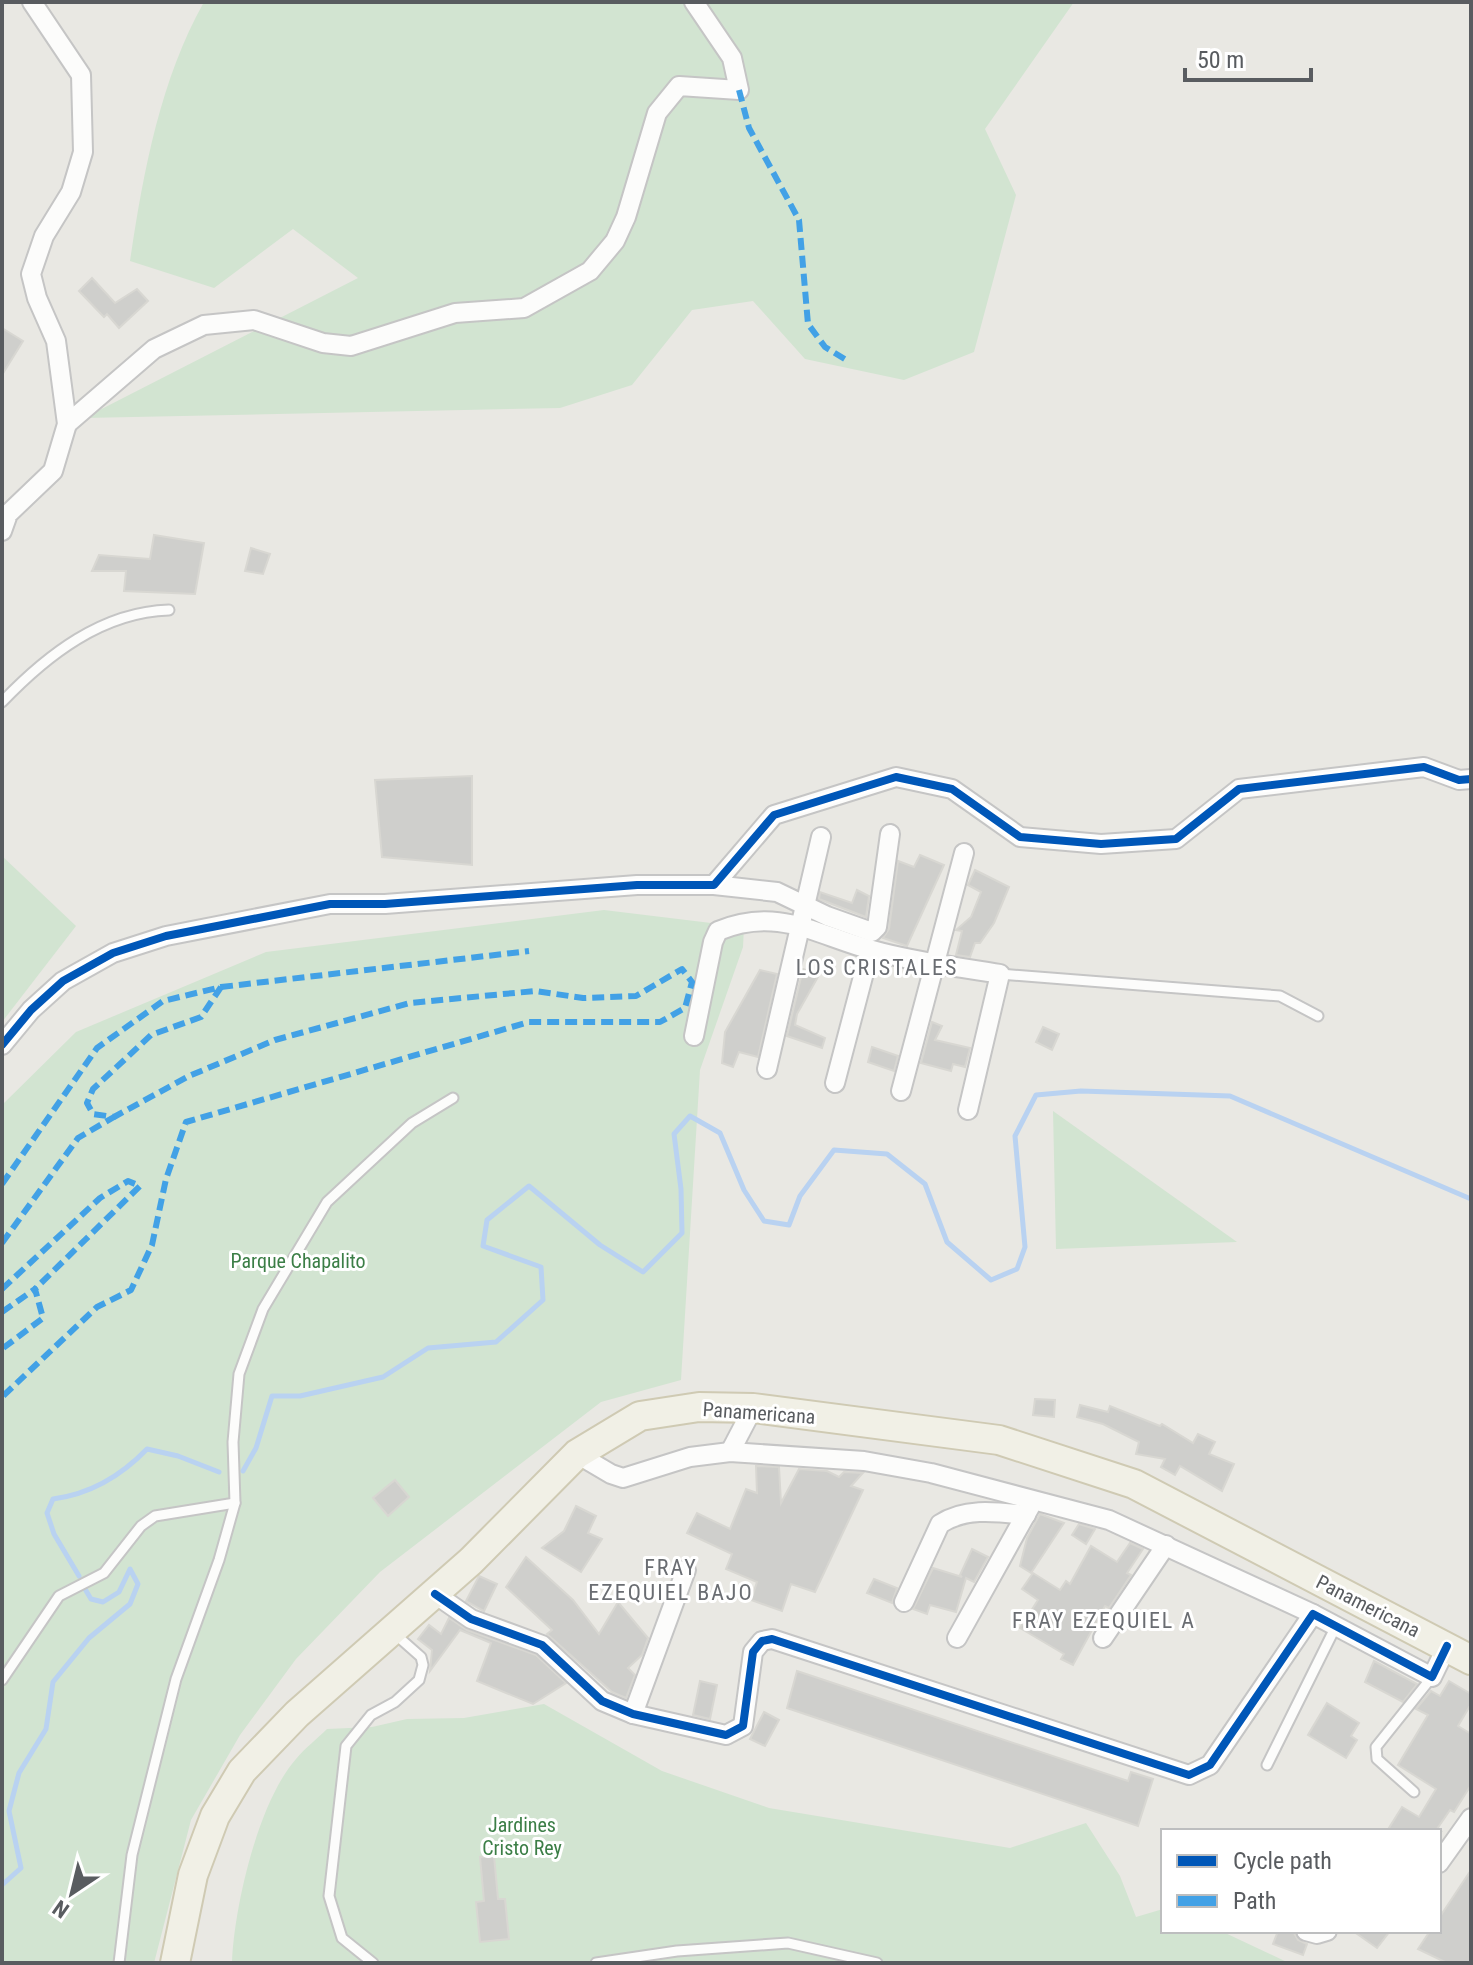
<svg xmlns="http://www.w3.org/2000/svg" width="1473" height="1965" font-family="'Roboto Condensed',sans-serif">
	<rect width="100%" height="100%" fill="#e9e8e3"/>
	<!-- green -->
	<g fill="#d2e4d1">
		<path d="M204,2h870l-89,127 31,66 -42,157 -70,28 -99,-21 -52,-58 -61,9 -60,75 -72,23 -476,10 274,-140 -65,-49 -79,59 -84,-27c13,-87 30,-181 74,-259z"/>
		<path d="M2,856l74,70 -74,96z"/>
		<path d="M604,910l140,17 -1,20 -43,123 -19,310 -80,22 -221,170 -84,87 -56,76 -49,85 -37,143h-152v-858l74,-73 190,-80z"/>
		<path d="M1053,1111l184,131 -181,7z"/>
		<path d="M544,1704l118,67 107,37 241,40 76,-25 34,53 16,41 27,-8v22h58l68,32h-1057c2,-56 26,-161 64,-204 9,-11 21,-20 31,-30l45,-2 35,-8 57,-1z"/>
	</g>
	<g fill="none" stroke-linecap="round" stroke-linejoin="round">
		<!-- stream -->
		<g stroke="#b9d2f1" stroke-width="5">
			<path d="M243,1471l13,-23 16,-52h28l83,-19 45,-29 68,-6 47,-42 -2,-33 -58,-21 4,-26 42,-34 71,59 43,27 39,-39 -1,-44 -7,-55 16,-18 30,17 24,57 20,31 25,4 11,-29 34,-46 53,4 38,30 22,58 44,38 26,-11 8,-22 -10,-111 21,-41 45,-4 149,5 241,103"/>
			<path d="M79,1576l-25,-42 -7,-21 6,-14c38,-5 68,-23 94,-50l31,7 41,16"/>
			<path d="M2,1885l19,-17 -12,-57 10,-38 27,-44 7,-47 36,-44 41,-34 8,-20 -8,-15 -11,23 -16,10 -12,-3 -6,-10"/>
		</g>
	</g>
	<!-- building -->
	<g fill="#cfcfcc" stroke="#d8d7d2" stroke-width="2">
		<path d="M92,278l23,25 22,-14 11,12 -29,27 -12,-14 -3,3 -25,-26z"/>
		<path d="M2,328l21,13 -21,34z"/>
		<path d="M154,535l50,8 -9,51 -71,-3 2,-20h-34l7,-16 51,4z"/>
		<path d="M251,548l19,6 -7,20 -18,-3z"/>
		<path d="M472,776v89l-90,-8 -7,-77z"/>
		<path d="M920,855l24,10 -37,81 -24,-8 6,-9 9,-68 16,6z"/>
		<path d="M975,870l34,17 -15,36 -14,20h-5l-5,14 -14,-2 6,-24 -6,-1 15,-13 10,-25 -13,-7z"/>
		<path d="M857,890l12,6 -3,21 -47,-18 1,-7 32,11z"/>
		<path d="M803,969l16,6 -22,39 -2,11 30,13 -3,10 -35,-12z"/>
		<path d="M760,970l17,4 -19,83 -19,-5 -6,15 -11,-4 3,-31z"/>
		<path d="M932,1022l10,4 -7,14 35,8 -5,19 -12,-3 -2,7 -30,-8z"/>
		<path d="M1043,1027l16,7 -7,16 -16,-8z"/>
		<path d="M872,1047l26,9 -4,15 -26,-9z"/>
		<path d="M1035,1399l20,1 -1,17 -21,-2z"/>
		<path d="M1080,1405l28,7 2,-6 50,20 2,-2 31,19 5,-9 17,8 -6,12 25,10 -12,27 -42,-25 -5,9 -14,-8 4,-8 -29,-5 3,-12 -36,-18 -26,-7z"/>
		<path d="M756,1466l23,1 2,36 18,-34 28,2 12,6 5,-5 19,1 -12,13 12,4 -48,102 -24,-8 -9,27 -31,-11 6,-18 -31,-13 6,-15 -45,-21 10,-20 33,16 16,-40 11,4z"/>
		<path d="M395,1480l14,17 -21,19 -15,-18z"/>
		<path d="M576,1506l20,10 -8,17 14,6 -21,33 -39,-24 22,-17z"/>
		<path d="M1040,1514l24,9 -33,50 -11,-7 7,-28z"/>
		<path d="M1079,1524l16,5 -9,15 -14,-9z"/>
		<path d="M1130,1543l13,6 -16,24 4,2 -22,33 -4,-2 -32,59 -12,-6 3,-5 -44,-26 18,-28 -16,-11 11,-16 27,17 6,-9 4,3 21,-38 26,16z"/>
		<path d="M972,1549l16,8 -14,25 -8,-4 -10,34 -26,-7 -3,9 -14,-5 20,-41 29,9 -2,-2z"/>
		<path d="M526,1557l47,43 26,34 19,-32 30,36 -6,17 -14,13 7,7 -9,23 -14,-6 -65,-58 5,-4 -46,-43z"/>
		<path d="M479,1576l18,8 -13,27 -18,-10z"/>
		<path d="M874,1579l23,9 -5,15 -25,-10z"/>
		<path d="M449,1618l18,12 69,25 30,28 -33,21 -56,-23 14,-38 -31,-13 -30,41 2,-21 -14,-11 11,-14 12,9z"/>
		<path d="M1374,1661l43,23 -14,18 -38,-20z"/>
		<path d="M797,1671l331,110 3,-9 22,7 -15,47 -351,-118z"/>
		<path d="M700,1681l17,4 -7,34 -17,-4z"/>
		<path d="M1449,1681l22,13v10l-13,22 13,8v51l-17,27 -4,-2 -13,19 3,2h-53l15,-24 17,10 17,-28 -38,-24 30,-50 -12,-6 15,-18 9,5z"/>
		<path d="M1327,1703l32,20 -8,13 6,4 -11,18 -38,-23z"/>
		<path d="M764,1712l15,8 -14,26 -15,-7z"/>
		<path d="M494,1856l4,43h7l4,40 -29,3 -4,-40 8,-1 -4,-44z"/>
		<path d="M1471,1870v93h-24l-29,-14 12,-18h9v-13z"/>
		<path d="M1278,1931l16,2 4,7 9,4 -4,11 -30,-11z"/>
		<path d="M1353,1931h37l-13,17z"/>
	</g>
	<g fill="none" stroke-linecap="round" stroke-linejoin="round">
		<!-- lane casing -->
		<g stroke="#c5c5c5" stroke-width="13">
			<g id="lane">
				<path d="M2,702c45,-47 100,-90 167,-92"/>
				<path d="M1000,974l280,22 38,20"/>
				<path d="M2,1680l57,-84 45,-23 37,-47 14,-10 80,-13"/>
				<path d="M1267,1765l69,-139"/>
				<path d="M1414,1792l-37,-33 -1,-12 56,-70"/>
				<path d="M119,1963l13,-108 44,-176 43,-119 16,-57 -2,-61 6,-68 24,-65 64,-107 85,-79 41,-25"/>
				<path d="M373,1963l-31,-25 -13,-42 17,-150 25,-31 24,-13 24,-22 4,-15 -2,-8 -26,-23"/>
				<path d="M596,1963l81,-12 111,-8 89,20"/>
			</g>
		</g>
		<!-- street casing -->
		<g stroke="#c5c5c5" stroke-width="22">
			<g id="street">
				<path d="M67,424l87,-75 50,-24 50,-5 69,23 28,3 104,-33 69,-5 66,-37 25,-30 11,-24 31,-104 22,-27 60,4 -7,-32 -38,-56"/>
				<path d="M2,531l6,-17 45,-43 14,-47 -11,-83 -19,-43 -6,-24 13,-38 27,-44 12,-40 -2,-77 -49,-73"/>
				<path d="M714,885l63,7 50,24 45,16 5,-5 13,-93"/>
				<path d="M694,1036l19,-94 5,-11c60,-25 98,4 154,19 42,12 86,17 128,24l-32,136"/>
				<path d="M2,1045l29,-35 32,-29 50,-28 53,-17 164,-32h55l252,-19h77l60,-70 122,-38 56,12 68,48 81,7 75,-5 63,-50 185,-22 35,13 12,-1"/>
				<path d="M767,1069l54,-232"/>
				<path d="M835,1083l35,-133"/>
				<path d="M901,1091l63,-238"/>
				<path d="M730,1452l23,-44"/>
				<path d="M577,1454l34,20 12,4 67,-21 40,-5 134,9 67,12 178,47 204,94"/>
				<path d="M435,1594l36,25 71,26 60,56 31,13 93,21 17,-9 10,-74 9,-11 10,-2 417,136 21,-10 103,-151 119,63 15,-31"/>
				<path d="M904,1602l36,-78c25,-17 58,-12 86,-9"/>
				<path d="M957,1638l73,-131"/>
				<path d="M1103,1638l63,-93"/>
				<path d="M633,1714l53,-144"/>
				<path d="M1439,1863l32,-45"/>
				<path d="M1306,1931l11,3 10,-3"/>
			</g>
		</g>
		<!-- primary casing -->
		<g stroke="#cfcab3" stroke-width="32">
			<path id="primary" d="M175,1963l18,-88 22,-59 27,-45 55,-57 174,-153 106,-107 63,-38 59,-9 54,1 246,32 135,44 337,176"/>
		</g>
		<!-- lane -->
		<use href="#lane" stroke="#fcfcfb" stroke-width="9"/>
		<!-- street -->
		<use href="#street" stroke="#fcfcfb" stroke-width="18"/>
		<!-- primary -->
		<use href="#primary" stroke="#f1f0e6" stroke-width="28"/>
		<!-- quiet -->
		<g stroke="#42a1e6" stroke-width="6" stroke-dasharray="12 6" stroke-linecap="butt">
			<path d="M739,90l10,38 50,92 9,104 17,23 23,14"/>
			<path d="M221,987l308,-36"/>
			<path d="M2,1184l95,-136 66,-47 58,-14 -20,30 -50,18 -58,54 -6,14 6,11 21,3 75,-41 86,-36 135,-37 125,-12 48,7 53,-2 46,-27 10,13 -7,26 -25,14h-131l-343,100 -20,57 -14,66 -21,45 -34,17 -95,90"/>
			<path d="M2,1243l76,-105 36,-21"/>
			<path d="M2,1289l98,-91 28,-17 12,5 -105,103"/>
			<path d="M2,1312l33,-23 8,29 -41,31"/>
		</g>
		<!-- cycleway casing -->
		<g stroke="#fff" stroke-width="13">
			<g id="cycleway">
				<path d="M2,1045l29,-35 32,-29 50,-28 53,-17 164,-32h55l252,-19h77l60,-70 122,-38 56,12 68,48 81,7 75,-5 63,-50 185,-22 35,13 12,-1"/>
				<path d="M435,1594l36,25 71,26 60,56 31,13 93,21 17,-9 10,-74 9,-11 10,-2 417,136 21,-10 103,-151 119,63 15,-31"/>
			</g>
		</g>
		<!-- cycleway -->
		<use href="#cycleway" stroke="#0057b8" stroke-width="8"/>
	</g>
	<g text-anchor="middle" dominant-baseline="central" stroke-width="6" stroke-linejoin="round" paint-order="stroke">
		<!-- park labels -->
		<g font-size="20" fill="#3b7e46" stroke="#fff">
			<text x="298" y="1261">Parque Chapalito</text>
			<text x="522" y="1825">Jardines<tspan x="522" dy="23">Cristo Rey</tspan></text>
		</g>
		<!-- street labels -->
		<g font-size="20" fill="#595c60" stroke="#fff">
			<text transform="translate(759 1413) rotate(4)">Panamericana</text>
			<text transform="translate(1368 1606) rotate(27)">Panamericana</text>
		</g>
		<!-- neighbourhood labels -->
		<g font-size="22" letter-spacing="2" fill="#6a6d72" stroke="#fff">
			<text x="877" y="967">LOS CRISTALES</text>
			<text x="671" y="1567">FRAY<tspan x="671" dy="25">EZEQUIEL BAJO</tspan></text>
			<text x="1104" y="1620">FRAY EZEQUIEL A</text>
		</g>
	</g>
	<!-- border -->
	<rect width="1473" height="1965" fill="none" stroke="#595c60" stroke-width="8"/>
	<!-- legend -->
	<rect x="1161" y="1829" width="280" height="104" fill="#ffffff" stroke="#bdbebf" stroke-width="2"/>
	<rect x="1177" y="1855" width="40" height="12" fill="#0057b8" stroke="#bdbebf" stroke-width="2"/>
	<text x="1233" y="1869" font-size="24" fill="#595c60">Cycle path</text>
	<rect x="1177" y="1895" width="40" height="12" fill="#42a1e6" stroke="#bdbebf" stroke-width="2"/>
	<text x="1233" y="1909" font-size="24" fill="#595c60">Path</text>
	<!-- north arrow -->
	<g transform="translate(72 1893) rotate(215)" stroke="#ffffff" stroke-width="6" paint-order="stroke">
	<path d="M0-6L14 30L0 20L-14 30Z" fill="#595c60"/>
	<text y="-12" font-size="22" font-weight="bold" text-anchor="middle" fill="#595c60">N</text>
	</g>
	<!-- scale -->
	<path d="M1185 68v12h126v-12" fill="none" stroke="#595c60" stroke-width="4"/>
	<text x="1197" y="68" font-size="24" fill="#595c60" stroke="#ffffff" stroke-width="6" paint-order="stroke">50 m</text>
</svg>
